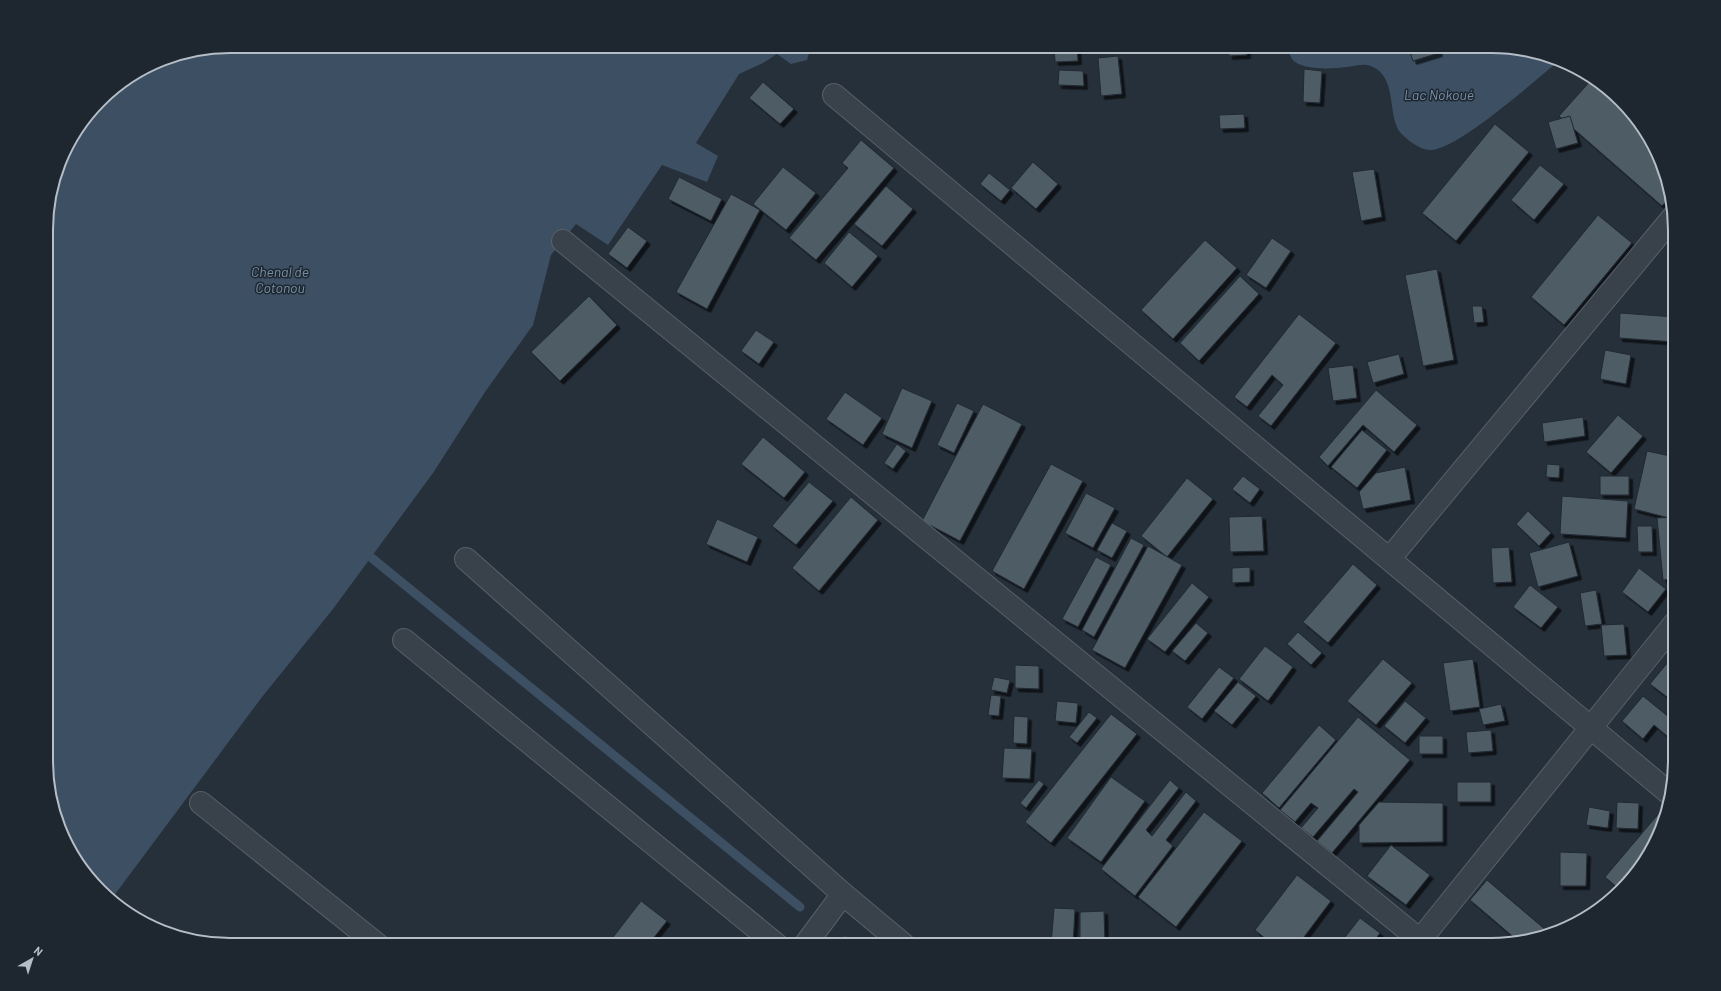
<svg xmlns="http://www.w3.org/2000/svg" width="1721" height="991" font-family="Barlow,sans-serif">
	<defs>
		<filter id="shadow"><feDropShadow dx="3.5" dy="3.5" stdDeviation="0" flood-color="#0009"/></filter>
	</defs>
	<rect width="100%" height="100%" fill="#26303a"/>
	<!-- water -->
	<g fill="#3d4f62">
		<path d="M230,46h581l-4,14 -16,4 -14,-10 -14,9 -24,11 -43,69 22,13 -11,26 -45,-17 -54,80 -32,-21 -25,31 -18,70 -48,67 -52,81 -100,136 -71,88 -149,200 -36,-34 -29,-78v-579l17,-58 44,-56 51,-32z"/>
		<path d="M1287,46h204l48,6 20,9c-24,19 -101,89 -129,89 -7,0 -13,-4 -19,-8 -5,-4 -12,-9 -14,-15 -9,-21 -1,-55 -30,-62 -7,-1 -14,2 -21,2 -14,2 -39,3 -51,-5 -5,-4 -6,-10 -8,-16z"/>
	</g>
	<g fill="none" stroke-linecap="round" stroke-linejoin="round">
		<!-- stream -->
		<g stroke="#3d4f62" stroke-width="9">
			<path d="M362,550l438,357"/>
			<path d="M845,941l4,4"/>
		</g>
	</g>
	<!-- building -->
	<g fill="#4e5b65" stroke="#202932" filter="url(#shadow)">
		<path d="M1054,46h23l1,15 -23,1z"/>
		<path d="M1228,46h19v9l-18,1z"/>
		<path d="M1408,46h29l2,7 -26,8z"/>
		<path d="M1118,56l4,38 -21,2 -3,-38z"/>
		<path d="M1304,69l18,2 -2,32 -17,-1z"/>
		<path d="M1059,70l24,1 1,15 -26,-1z"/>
		<path d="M1592,79l52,49 21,43 5,26 -8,9 -103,-90z"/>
		<path d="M763,82l31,27 -14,15 -31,-26z"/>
		<path d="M1244,114l1,14 -25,1 -1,-14z"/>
		<path d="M1570,116l8,27 -22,6 -8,-27z"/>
		<path d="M1495,124l34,28 -73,89 -34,-28z"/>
		<path d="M861,140l33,28 -78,92 -27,-22 59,-70 -6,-5z"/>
		<path d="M1033,162l25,22 -22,25 -25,-21z"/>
		<path d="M1540,165l24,19 -30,36 -23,-20z"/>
		<path d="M783,167l33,26 -30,37 -33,-26z"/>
		<path d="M1374,169l8,48 -21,4 -9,-49z"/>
		<path d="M989,173l21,17 -9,11 -21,-17z"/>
		<path d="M679,177l43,22 -11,22 -43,-22z"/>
		<path d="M886,186l27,23 -31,37 -28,-22z"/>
		<path d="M731,194l29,16 -53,99 -31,-17z"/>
		<path d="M1598,215l34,28 -68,82 -33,-28z"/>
		<path d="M628,227l19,14 -20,27 -19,-14z"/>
		<path d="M849,232l29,24 -26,31 -28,-24z"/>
		<path d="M1272,238l19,13 -25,37 -20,-13z"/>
		<path d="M1205,240l32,28 -64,71 -32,-29z"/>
		<path d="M1437,269l17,91 -31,6 -18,-91z"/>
		<path d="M1240,276l19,18 -60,67 -19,-18z"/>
		<path d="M589,296l28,29 -57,56 -29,-29z"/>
		<path d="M1472,306h10l2,16 -10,1z"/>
		<path d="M1620,313l55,4v25l-56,-4z"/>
		<path d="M1299,314l37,29 -65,83 -13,-10 25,-31 -11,-10 -25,32 -13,-10z"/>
		<path d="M756,330l18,12 -15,22 -18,-13z"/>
		<path d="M1605,350l26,5 -5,29 -26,-5z"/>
		<path d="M1399,354l5,20 -31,9 -6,-21z"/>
		<path d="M1353,365l4,33 -24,3 -5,-33z"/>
		<path d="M902,388l30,13 -20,47 -30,-14z"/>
		<path d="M1376,390l41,35 -23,27 -31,-27 -35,41 -9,-9z"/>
		<path d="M845,392l37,26 -19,27 -37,-26z"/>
		<path d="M957,403l17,8 -20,42 -17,-8z"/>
		<path d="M983,404l39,20 -62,117 -38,-20z"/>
		<path d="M1618,415l25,21 -32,37 -25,-21z"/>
		<path d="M1583,417l2,19 -41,6 -2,-19z"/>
		<path d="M1362,430l25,20 -30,38 -26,-21z"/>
		<path d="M763,437l42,35 -21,26 -43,-34z"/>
		<path d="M897,444l9,7 -13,18 -9,-6z"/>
		<path d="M1647,451l28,6v36l-6,25 -35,-9z"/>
		<path d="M1051,464l32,17 -59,108 -32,-18z"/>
		<path d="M1547,464l13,1 -1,13 -13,-1z"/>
		<path d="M1405,467l6,33 -48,9 -4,-17 17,-19z"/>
		<path d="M1243,476l17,13 -10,14 -18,-14z"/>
		<rect x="1600" y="476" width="29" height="19"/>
		<path d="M1187,478l26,21 -46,58 -26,-21z"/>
		<path d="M809,482l24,19 -37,44 -24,-19z"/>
		<path d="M1086,493l29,15 -22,40 -28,-15z"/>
		<path d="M1562,496l66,5 -2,37 -66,-4z"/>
		<path d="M851,497l27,23 -59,71 -27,-23z"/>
		<path d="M1528,511l23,22 -12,13 -23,-22z"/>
		<path d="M1262,516l2,35 -34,1 -1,-35z"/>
		<path d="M1675,517v62l-12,1 -6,-62z"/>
		<path d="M717,519l41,18 -11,25 -41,-18z"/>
		<path d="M1112,523l15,8 -15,27 -15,-8z"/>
		<path d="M1637,526h15l1,26h-15z"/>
		<path d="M1131,538l13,7 -50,92 -12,-7z"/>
		<path d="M1569,542l9,34 -40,11 -9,-34z"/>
		<path d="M1148,546l34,19 -57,103 -33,-18z"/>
		<path d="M1509,547l3,35 -19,1 -2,-35z"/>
		<path d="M1096,557l15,8 -33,62 -16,-8z"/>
		<path d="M1353,564l24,21 -49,58 -25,-21z"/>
		<path d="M1250,567v15l-18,1v-15z"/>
		<path d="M1639,568l27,21 -18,23 -26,-20z"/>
		<path d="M1192,583l17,14 -44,55 -18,-13z"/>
		<path d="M1530,585l28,22 -17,21 -28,-21z"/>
		<path d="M1596,590l6,34 -17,2 -5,-33z"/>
		<path d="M1196,623l12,10 -23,28 -13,-10z"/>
		<path d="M1624,624l3,31 -23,1 -3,-31z"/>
		<path d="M1298,632l24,21 -11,12 -24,-21z"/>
		<path d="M1265,646l28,21 -25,34 -29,-22z"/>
		<path d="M1673,656l2,1v46l-25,-19z"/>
		<path d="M1383,659l29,24 -36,42 -29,-24z"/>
		<path d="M1473,659l7,48 -30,4 -7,-48z"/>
		<path d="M1015,665l24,1v23l-24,-1z"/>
		<path d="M1219,667l15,11 -32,41 -15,-12z"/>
		<path d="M994,677l16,3 -3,13 -16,-3z"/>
		<path d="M1238,682l18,14 -24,29 -18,-14z"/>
		<path d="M991,695l10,1 -2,20 -11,-1z"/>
		<path d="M1643,696l32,26v5l-8,9 -13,-11 -11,14 -21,-18z"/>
		<path d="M1057,701l21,2 -2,20 -21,-2z"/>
		<path d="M1405,701l21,17 -21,25 -21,-17z"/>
		<path d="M1501,704l4,17 -22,4 -4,-16z"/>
		<path d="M1089,712l8,6 -20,25 -8,-6z"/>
		<path d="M1111,714l26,20 -86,109 -26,-21z"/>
		<path d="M1014,716l14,1 -1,27 -14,-1z"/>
		<path d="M1358,717l52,43 -78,93 -15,-12 41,-49 -4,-3 -41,48 -12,-9 17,-20 -7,-5 -16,19 -15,-12z"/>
		<path d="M1319,725l17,15 -57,68 -17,-15z"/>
		<path d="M1491,730l2,21 -25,2 -2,-21z"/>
		<rect x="1419" y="736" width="24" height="18"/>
		<path d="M1004,748l28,1 -2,30 -28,-1z"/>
		<path d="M1111,777l34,24 -44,61 -34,-24z"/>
		<path d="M1039,780l5,4 -18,24 -6,-5z"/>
		<path d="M1170,780l9,8 -33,42 6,6 34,-44 10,9 -30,39 7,6 -38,50 -34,-27z"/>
		<rect x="1457" y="782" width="34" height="20"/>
		<path d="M1379,802l64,1v39l-84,1v-18z"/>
		<path d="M1617,802l22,1 -1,26 -22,-1z"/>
		<path d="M1589,807l21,4 -2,17 -22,-3z"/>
		<path d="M1204,812l38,29 -66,86 -38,-30z"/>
		<path d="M1660,812l2,2 -12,39 -29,38 -16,-14z"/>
		<path d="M1391,845l39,30 -24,30 -39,-29z"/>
		<path d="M1560,852l27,1 -1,33h-26z"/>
		<path d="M1297,875l34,26 -33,44h-25l-18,-15z"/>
		<path d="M1487,880l60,51 -30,9 -47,-40z"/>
		<path d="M641,901l26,20 -19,24h-41z"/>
		<path d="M1054,908l21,1 -2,36h-22z"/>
		<path d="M1104,911l1,34h-25v-33z"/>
		<path d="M1360,918l20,15 -9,12h-32z"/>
	</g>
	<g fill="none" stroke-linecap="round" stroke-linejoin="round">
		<!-- minor casing -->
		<g stroke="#576069" stroke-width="24">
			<g id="minor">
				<path d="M834,95l835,698"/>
				<path d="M563,241l857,699"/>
				<path d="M1390,558l284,-342"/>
				<path d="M466,559l377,335 61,51"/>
				<path d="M404,640l373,305"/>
				<path d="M201,803l177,142"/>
				<path d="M805,945l38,-51"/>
				<path d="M1416,945l259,-322"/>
			</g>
		</g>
		<!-- minor -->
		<use href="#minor" stroke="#39424b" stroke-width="22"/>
	</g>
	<g text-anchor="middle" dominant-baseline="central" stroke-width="3" stroke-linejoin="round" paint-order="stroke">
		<!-- water labels -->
		<g font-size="14" font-style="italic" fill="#7890a7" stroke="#1e2730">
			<text x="1439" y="94">Lac Nokoué</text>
			<text x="280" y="271">Chenal de<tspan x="280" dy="16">Cotonou</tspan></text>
		</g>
	</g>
	<!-- crop -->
	<path d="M0 0H1721V991H0ZM230 53H1491A177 177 0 0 1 1668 230V761A177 177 0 0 1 1491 938H230A177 177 0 0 1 53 761V230A177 177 0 0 1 230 53Z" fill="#1e2730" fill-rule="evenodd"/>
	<path fill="none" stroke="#b5bdc6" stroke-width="2" d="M230 53H1491A177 177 0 0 1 1668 230V761A177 177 0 0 1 1491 938H230A177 177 0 0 1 53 761V230A177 177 0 0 1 230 53Z"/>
	<!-- north arrow -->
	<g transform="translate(32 959) rotate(39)" stroke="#1e2730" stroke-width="3" paint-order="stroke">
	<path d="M0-3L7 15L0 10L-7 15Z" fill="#b5bdc6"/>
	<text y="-6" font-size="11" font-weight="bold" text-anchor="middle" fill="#b5bdc6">N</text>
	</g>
</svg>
